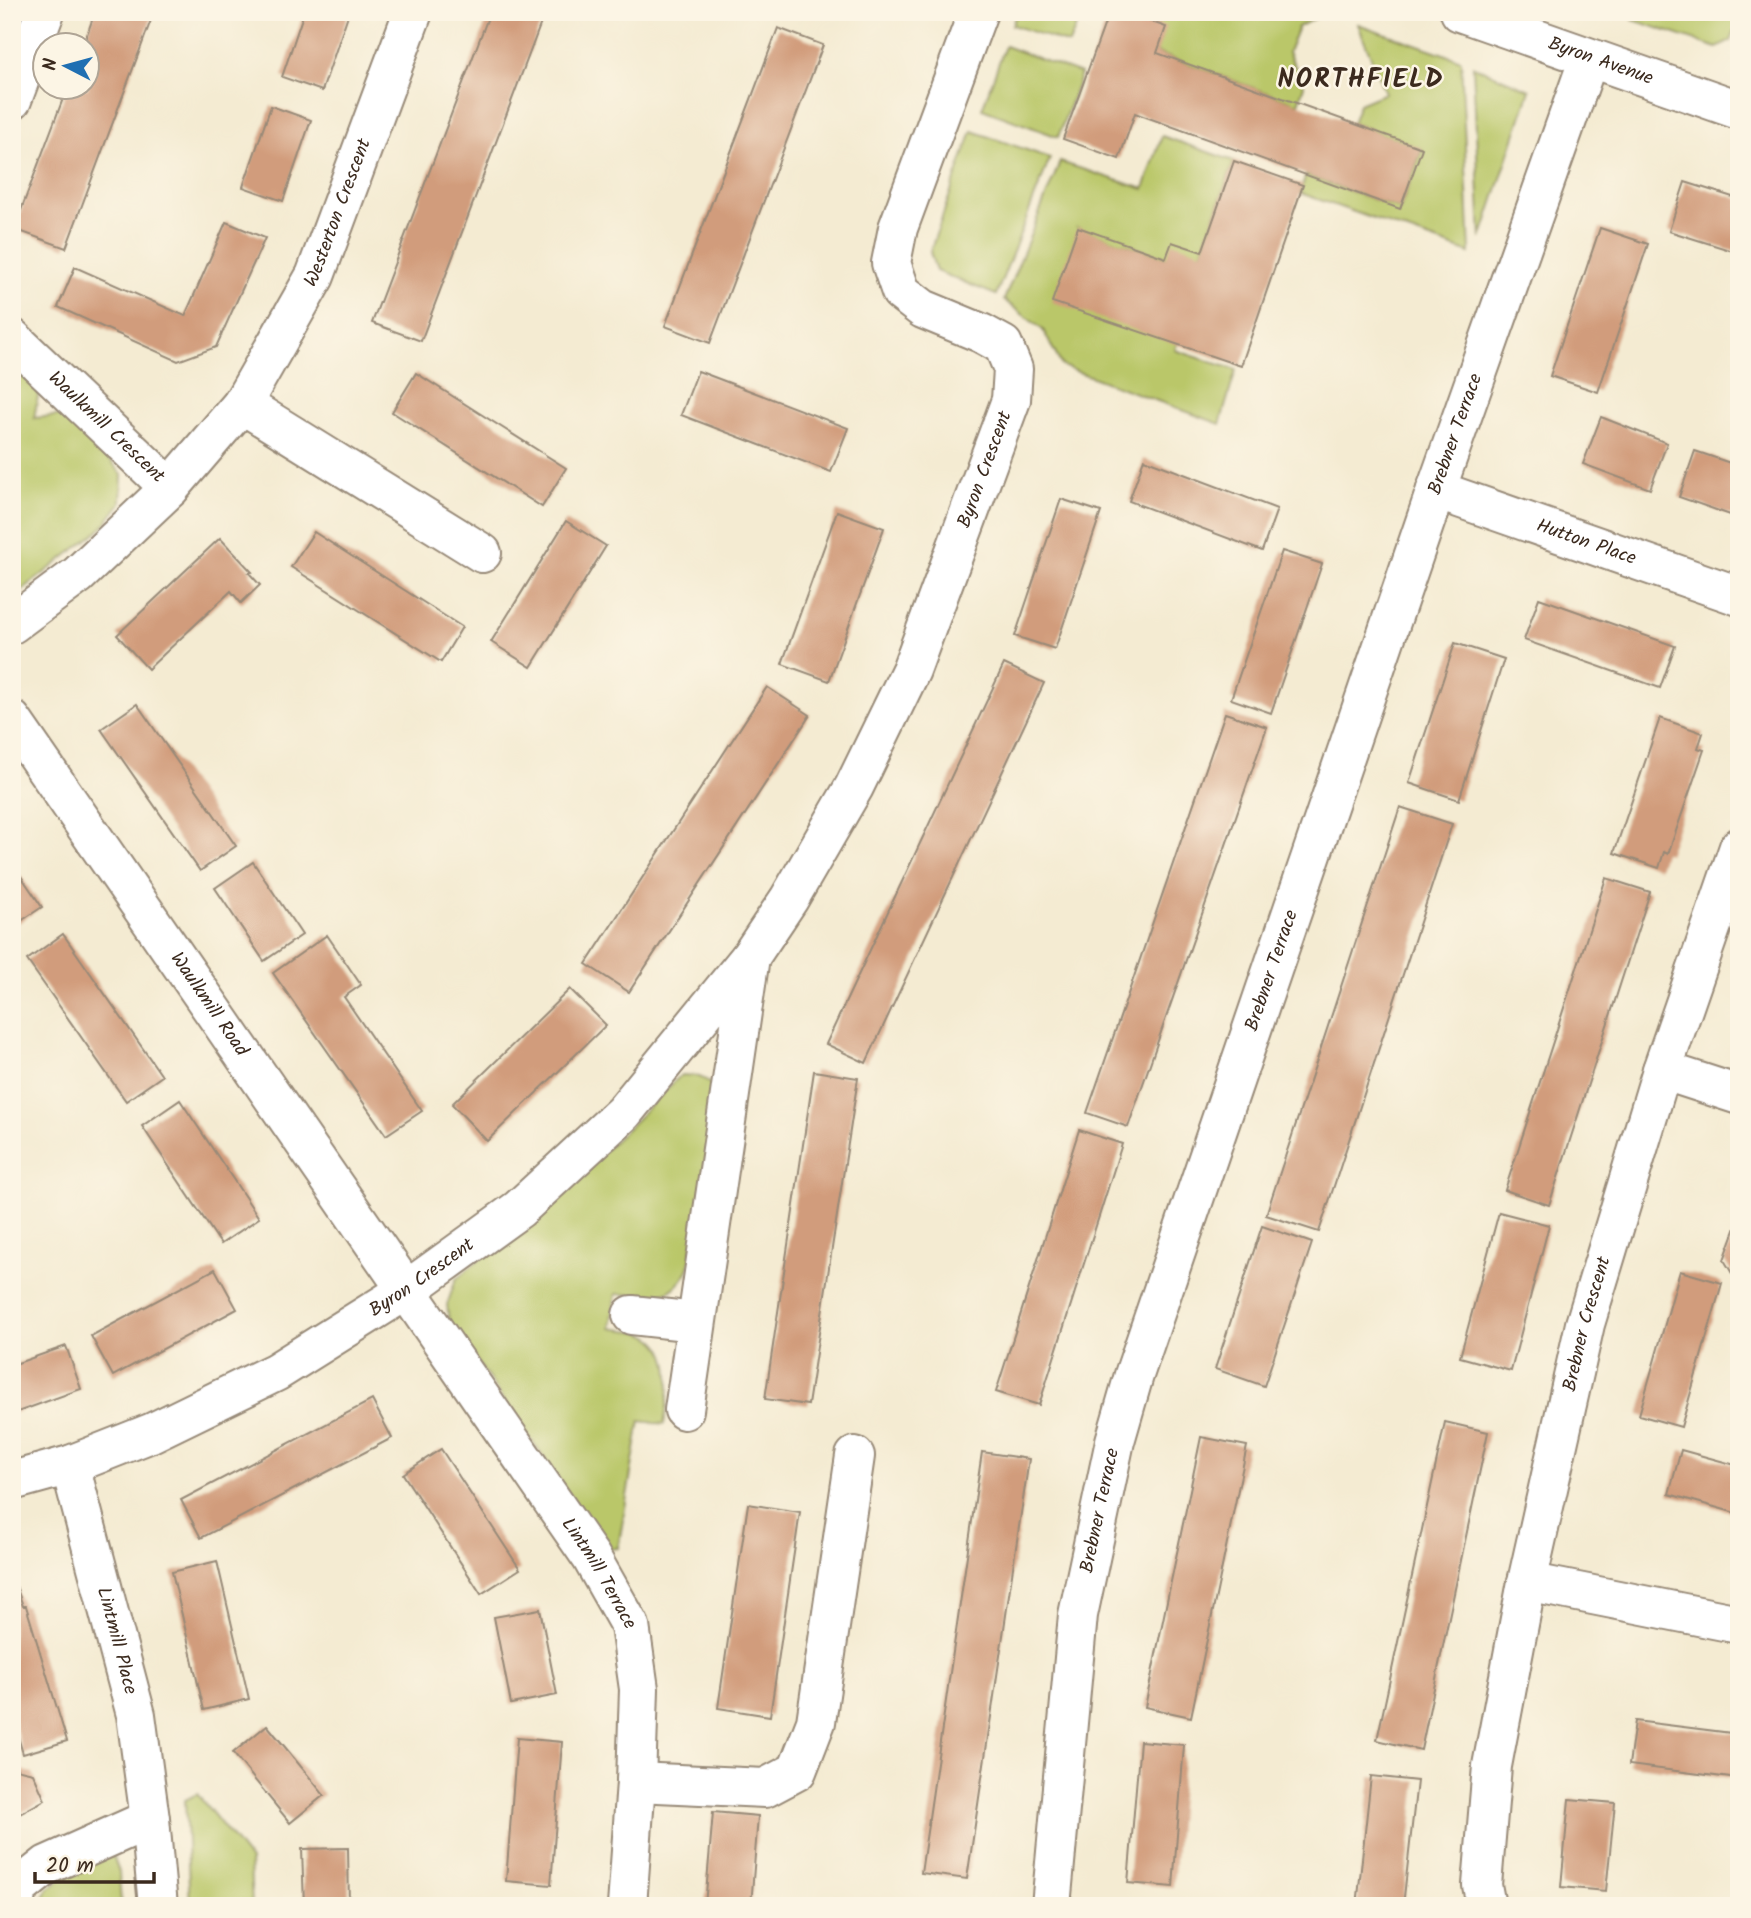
<svg xmlns="http://www.w3.org/2000/svg" width="1751" height="1918" font-family="Kalam,sans-serif">
	<rect width="100%" height="100%" fill="#fcf5e5"/>
	<filter id="ink" filterUnits="userSpaceOnUse"><feTurbulence type="fractalNoise" baseFrequency=".0143" numOctaves="2"/><feDisplacementMap in="SourceGraphic" scale="14" xChannelSelector="R" yChannelSelector="G"/><feConvolveMatrix kernelMatrix="1 2 1 2 8 2 1 2 1" color-interpolation-filters="sRGB"/></filter>
	<filter id="wash" filterUnits="userSpaceOnUse"><feTurbulence type="fractalNoise" baseFrequency=".00686" numOctaves="4" result="noise"/><feDisplacementMap in="SourceGraphic" scale="28" xChannelSelector="R" yChannelSelector="G"/><feGaussianBlur stdDeviation="1.57" result="paint"/><feColorMatrix in="noise" values="0 0 0 0 0 0 0 0 0 0 0 0 0 0 0 0 0 1.4 0 .05"/><feComposite in="paint" operator="in"/></filter>
	<g filter="url(#wash)">
		<rect width="100%" height="100%" fill="#f4ebd2"/>
		<!-- green -->
		<g fill="#bac769" stroke="#7a7844" stroke-width="2">
			<path d="M1017,12h65l-13,32 -57,-19z"/>
			<path d="M1124,12h203l-29,15 -10,25 16,33 -6,19 -141,-51z"/>
			<path d="M1636,12h103v7l-8,22 -14,7 -84,-28z"/>
			<path d="M1358,24l103,36 9,193 -170,-60 6,-18 94,34 22,-60 -70,-26 7,-19 26,-11z"/>
			<path d="M1005,46l76,28 -23,63 -76,-28z"/>
			<path d="M1473,66l57,24 -49,149z"/>
			<path d="M972,131l78,27 -54,137 -60,-24 -6,-19z"/>
			<path d="M1162,136l72,25 -32,91 -36,6 -88,-30 99,116 -2,6 61,20 -16,54 -158,-58 -19,-36 -39,-30 56,-138 84,27z"/>
			<path d="M12,366l27,25 -5,27 30,-3 39,36 19,24 -1,28 -19,25 -90,70z"/>
			<path d="M681,1075c17,0 25,2 36,16l-28,177c-18,36 -40,27 -73,26l-5,34c9,2 19,2 28,4 41,11 30,63 25,92l-24,-3 -22,127 -11,1 -158,-228 -2,-16 9,-26 111,-91z"/>
			<path d="M197,1794l53,66 2,46h-62l-5,-106z"/>
			<path d="M113,1856l6,16 2,34h-81l8,-17 35,-28z"/>
		</g>
		<g id="blocks">
			<!-- building -->
			<g fill="#d19c7b">
				<path d="M95,12h59l-88,236 -52,-19 53,-141h21v-42h-5z"/>
				<path d="M304,12h45l-27,79 -40,-14z"/>
				<path d="M490,12h55l-124,329 -49,-18z"/>
				<path d="M1109,12h15l42,15 -9,26 265,95 -22,61 -265,-96 -16,46 -56,-20z"/>
				<path d="M778,28l45,17 -113,298 -45,-17z"/>
				<path d="M271,106l40,14 -28,81 -40,-14z"/>
				<path d="M1234,161l69,24 -62,181 -189,-64 26,-75 88,31 6,-16 30,10z"/>
				<path d="M1685,182l54,17v54l-70,-22z"/>
				<path d="M226,222l39,16 -49,109 -38,14 -120,-54 17,-40 110,49z"/>
				<path d="M1600,228l48,16 -50,148 -48,-16z"/>
				<path d="M698,371l150,57 -17,44 -150,-57z"/>
				<path d="M416,373l150,95 -24,39 -150,-95z"/>
				<path d="M1601,417l66,26 -17,46 -67,-25z"/>
				<path d="M1695,451l44,15v52l-60,-21z"/>
				<path d="M1144,459l133,50 -15,42 -133,-50z"/>
				<path d="M1061,499l40,13 -46,137 -40,-13z"/>
				<path d="M837,511l47,17 -55,153 -47,-17z"/>
				<path d="M566,521l40,25 -75,121 -40,-25z"/>
				<path d="M314,532l148,95 -21,35 -150,-95z"/>
				<path d="M220,538l32,34 -3,1 11,12 -19,18 -10,-12 -83,78 -31,-34z"/>
				<path d="M1282,551l40,13 -51,149 -40,-14z"/>
				<path d="M1539,598l136,48 -15,42 -136,-48z"/>
				<path d="M1455,643l49,16 -45,141 -50,-17z"/>
				<path d="M1004,664l40,19 -178,380 -40,-19z"/>
				<path d="M767,687l43,28 -181,277 -43,-28z"/>
				<path d="M137,704l99,142 -36,25 -99,-142z"/>
				<path d="M1225,713l42,14 -139,400 -41,-14z"/>
				<path d="M1660,718l43,15 -5,15 6,2 -36,104 -4,-2 -5,16 -45,-15z"/>
				<path d="M1400,807l52,17 -133,408 -53,-17z"/>
				<path d="M253,862l49,73 -38,26 -49,-73z"/>
				<path d="M12,863l30,44 -30,20z"/>
				<path d="M1606,878l44,14 -101,313 -44,-15z"/>
				<path d="M63,934l99,142 -36,25 -99,-141z"/>
				<path d="M327,935l34,50 -17,12 78,114 -36,24 -113,-162z"/>
				<path d="M570,989l36,36 -119,116 -35,-37z"/>
				<path d="M814,1071l44,7 -50,327 -43,-6z"/>
				<path d="M180,1100l79,118 -38,26 -79,-118z"/>
				<path d="M1079,1130l43,14 -83,261 -43,-13z"/>
				<path d="M1499,1212l50,13 -38,146 -51,-14z"/>
				<path d="M1739,1219v58l-6,-2 -9,-15z"/>
				<path d="M1262,1226l50,17 -48,143 -49,-17z"/>
				<path d="M215,1269l22,40 -124,67 -22,-40z"/>
				<path d="M1680,1271l42,12 -41,144 -42,-12z"/>
				<path d="M66,1346l15,43 -69,25v-49z"/>
				<path d="M372,1400l20,38 -191,100 -20,-38z"/>
				<path d="M1445,1422l43,10 -67,318 -44,-10z"/>
				<path d="M1201,1437l46,9 -56,271 -46,-10z"/>
				<path d="M441,1449l79,120 -39,25 -78,-120z"/>
				<path d="M1681,1450l58,16v48l-70,-20z"/>
				<path d="M982,1452l47,7 -62,420 -46,-6z"/>
				<path d="M748,1504l52,8 -30,204 -52,-8z"/>
				<path d="M217,1561l32,138 -45,11 -32,-138z"/>
				<path d="M15,1583l8,23h3l41,135 -44,13 -11,-38v-132z"/>
				<path d="M540,1609l17,86 -46,9 -17,-87z"/>
				<path d="M1635,1721l104,13v45l-110,-14z"/>
				<path d="M267,1725l57,70 -34,28 -57,-70z"/>
				<path d="M517,1738l45,4 -11,143 -45,-4z"/>
				<path d="M1140,1741l44,4 -11,142 -45,-4z"/>
				<path d="M12,1768l21,5 12,27 -33,18z"/>
				<path d="M1371,1776l46,5 -14,125h-46z"/>
				<path d="M1569,1799l46,4 -9,88 -45,-4z"/>
				<path d="M713,1812l45,4 -7,90h-46z"/>
				<path d="M348,1848l1,58h-45l-2,-57z"/>
			</g>
		</g>
	</g>
	<g filter="url(#ink)">
		<use href="#blocks" fill-opacity="0" stroke="#988a78" stroke-width="2"/>
		<g fill="none" stroke-linecap="round" stroke-linejoin="round">
			<!-- minor casing -->
			<g stroke="#988a78" stroke-width="42">
				<g id="minor">
					<path id="s1" d="M1460,12l279,98"/>
					<path d="M12,100l33,-88"/>
					<path id="s2" d="M12,338l158,150"/>
					<path d="M242,404l240,149"/>
					<path id="s3" d="M1436,490l303,106"/>
					<path id="s4" d="M12,624l66,-49 92,-87 72,-84 73,-128 98,-264"/>
					<path id="s5" d="M12,720l579,837 39,69 9,63 -3,93 -9,124"/>
					<path d="M1662,1070l77,25"/>
					<path d="M632,1315l64,7"/>
					<path d="M684,1410l66,-453"/>
					<path id="s6" d="M70,1465l66,250 14,104 8,87"/>
					<path id="s7" d="M12,1481l58,-16 81,-32 125,-61 131,-82 112,-81 104,-96 127,-156 39,-58 65,-112 57,-117 100,-270 2,-31 -10,-24 -22,-12 -58,-24 -22,-17 -10,-29 7,-35 80,-216"/>
					<path d="M1527,1582l212,42"/>
					<path d="M636,1782l129,6 32,-17 19,-49 39,-266"/>
					<path d="M14,1906l3,-17 30,-24 103,-46"/>
					<path id="s8" d="M1051,1906l27,-291 37,-174 19,-66 302,-885 153,-432"/>
					<path id="s9" d="M1486,1906l-4,-21 10,-119 35,-184 58,-258 77,-254 77,-223"/>
				</g>
			</g>
			<!-- minor -->
			<use href="#minor" stroke="#fff" stroke-width="38"/>
		</g>
	</g>
	<g text-anchor="middle" dominant-baseline="central" stroke-width="5" stroke-linejoin="round" paint-order="stroke">
		<!-- street labels -->
		<g font-size="19" fill="#3b2a1e" stroke="#fcf5e5">
			<text stroke="none"><textPath href="#s1" startOffset="149">Byron Avenue</textPath></text>
			<text stroke="none"><textPath href="#s4" startOffset="534">Westerton Crescent</textPath></text>
			<text stroke="none"><textPath href="#s2" startOffset="130">Waulkmill Crescent</textPath></text>
			<text stroke="none"><textPath href="#s8" startOffset="1533">Brebner Terrace</textPath></text>
			<text stroke="none"><textPath href="#s7" startOffset="1465">Byron Crescent</textPath></text>
			<text stroke="none"><textPath href="#s3" startOffset="159">Hutton Place</textPath></text>
			<text stroke="none"><textPath href="#s8" startOffset="966">Brebner Terrace</textPath></text>
			<text stroke="none"><textPath href="#s5" startOffset="346">Waulkmill Road</textPath></text>
			<text stroke="none"><textPath href="#s7" startOffset="460">Byron Crescent</textPath></text>
			<text stroke="none"><textPath href="#s9" startOffset="593">Brebner Crescent</textPath></text>
			<text stroke="none"><textPath href="#s8" startOffset="399">Brebner Terrace</textPath></text>
			<text stroke="none"><textPath href="#s5" startOffset="1036">Lintmill Terrace</textPath></text>
			<text stroke="none"><textPath href="#s6" startOffset="182">Lintmill Place</textPath></text>
		</g>
		<!-- district labels -->
		<g font-size="26" font-weight="bold" letter-spacing="2" fill="#3b2a1e" stroke="#fcf5e5">
			<text x="1361" y="80">NORTHFIELD</text>
		</g>
	</g>
	<!-- margin -->
	<rect width="1751" height="1918" fill="none" stroke="#fcf5e5" stroke-width="42"/>
	<!-- north arrow -->
	<g transform="translate(66 66) rotate(276)"><circle r="33" fill="#fcf5e5" stroke="#afa495" stroke-width="2"/>
	<path d="M0-5L12 26L0 18L-12 26Z" fill="#1f6fb2"/>
	<text y="-10" font-size="19" font-weight="bold" text-anchor="middle" fill="#3b2a1e">N</text>
	</g>
	<!-- scale -->
	<path d="M35 1872v10h119v-10" fill="none" stroke="#3b2a1e" stroke-width="3.5"/>
	<text x="46" y="1872" font-size="21" fill="#3b2a1e" stroke="#fcf5e5" stroke-width="5" paint-order="stroke">20 m</text>
</svg>
